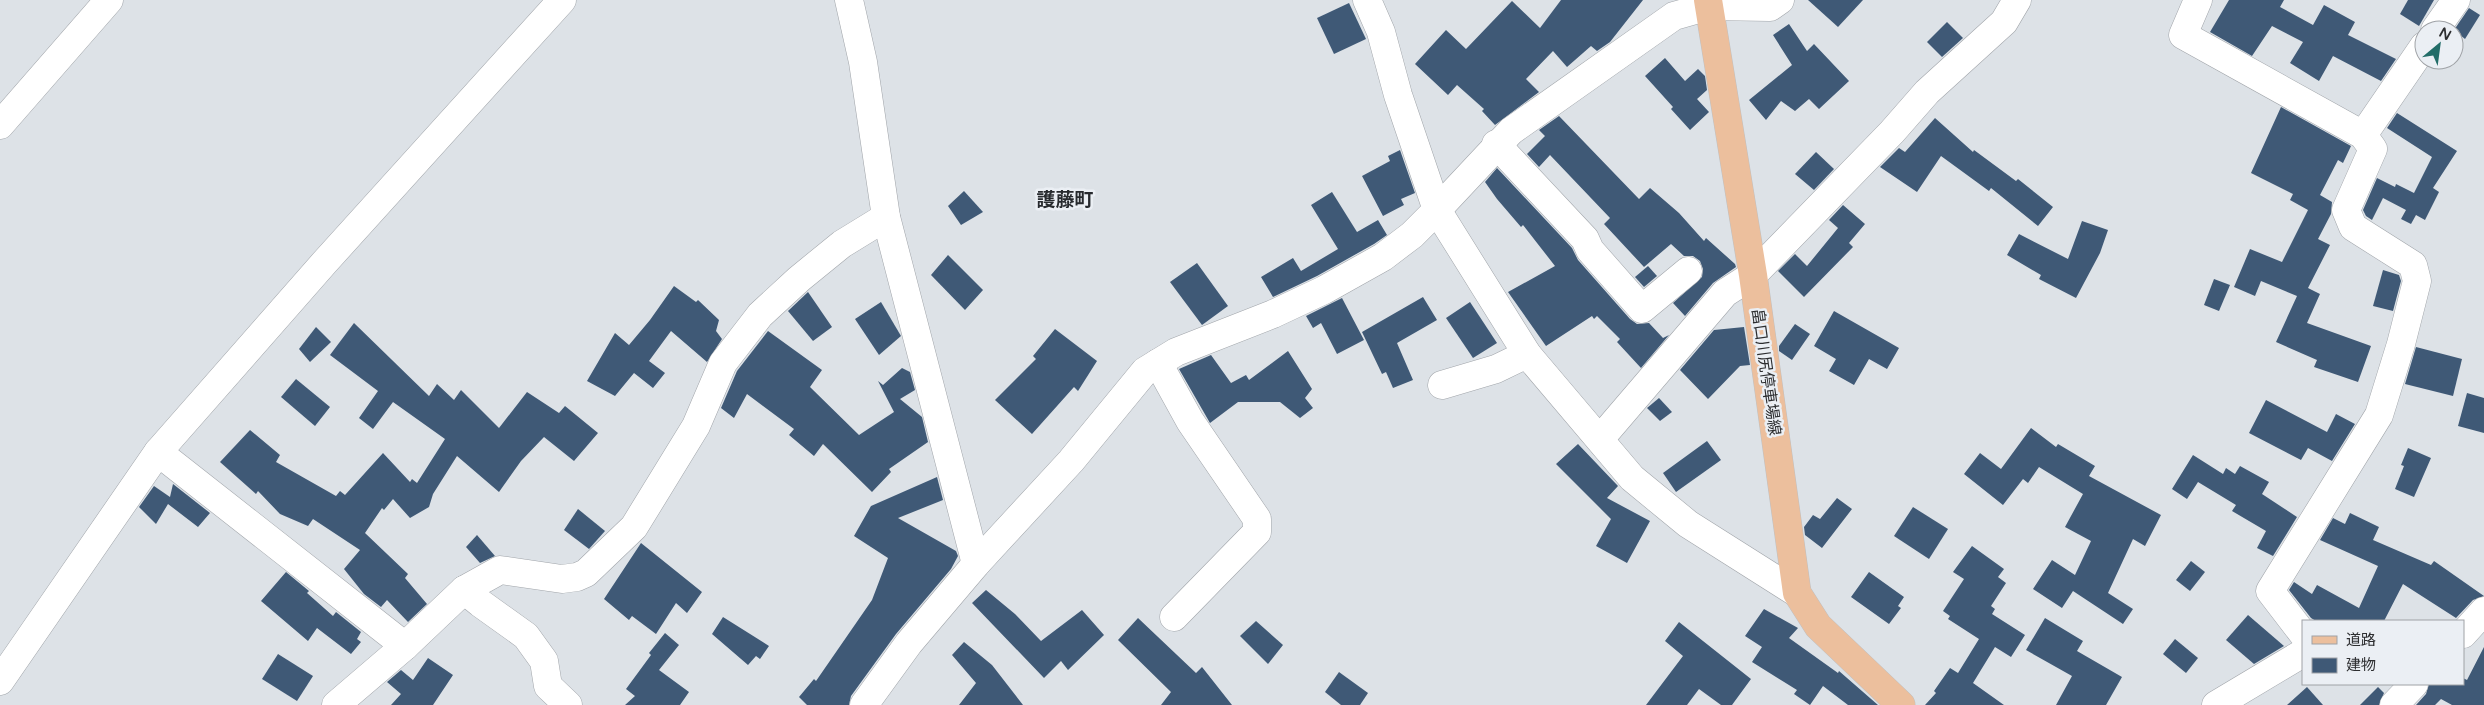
<svg xmlns="http://www.w3.org/2000/svg" width="2484" height="705" font-family="'Varela Round','Noto Sans JP',sans-serif">
	<rect width="100%" height="100%" fill="#dde2e7"/>
	<!-- building -->
	<g fill="#3f5976">
		<path d="M1561,0h82l-33,42 -13,9 -6,-5 -24,21 -14,-16 -27,28 13,13 -44,33 -13,-14 2,-2 -27,-24 -9,10 -33,-31 31,-34 20,19 46,-48 28,27z"/>
		<path d="M1808,0h55l-25,27z"/>
		<path d="M2229,0h55l-4,7 33,18 11,-20 31,17 -7,13 48,24 -15,22 -48,-25 -14,25 -29,-18 13,-21 -31,-16 -20,30 -42,-24z"/>
		<path d="M2408,0h26l-15,26 -19,-12z"/>
		<path d="M1349,3l17,36 -32,15 -17,-36z"/>
		<path d="M2469,8l11,7 -15,24 -11,-9z"/>
		<path d="M1947,22l16,16 -21,19 -15,-15z"/>
		<path d="M1789,24l18,27 7,-7 35,37 -30,28 -10,-10 -14,12 -14,-10 -15,19 -17,-20 43,-35 -19,-30z"/>
		<path d="M1665,58l20,23 13,-12 7,7 2,14 -10,9 12,13 -19,18 -19,-21 2,-2 -28,-31z"/>
		<path d="M2281,107l70,39 -8,17 -5,-3 -18,35 12,7 -1,12 -13,25 12,6 -22,43 12,6 -13,29 64,23 -13,36 -44,-15 3,-7 -41,-18 21,-46 -36,-15 -6,15 -21,-9 16,-38 32,13 26,-52 -18,-10 3,-6 -42,-21z"/>
		<path d="M2397,113l60,38 -24,37 6,4 -14,28 -9,-5 -5,9 -10,-5 5,-9 -23,-12 -11,22 -6,-4 -3,-6 14,-32 18,9 1,-3 18,9 18,-36 -45,-29z"/>
		<path d="M1559,116l80,83 11,-11 29,25 25,28 2,-3 29,26 1,3 -23,16 -28,33 -12,-13 29,-26 1,-8 -3,-8 -7,-5h-9l-13,-12 -27,23 -40,-43 6,-6 -60,-63 -11,12 -12,-13 18,-18 -6,-6z"/>
		<path d="M1935,118l38,34 1,-2 42,31 2,-2 35,28 -15,19 -47,-38 -2,3 -48,-35 -24,36 -37,-25 19,-19 6,4z"/>
		<path d="M1400,150l15,43 -14,6 3,6 -21,11 -21,-40 28,-15 -2,-5z"/>
		<path d="M1816,152l18,17 -20,21 -19,-16z"/>
		<path d="M1497,168l75,80 6,12 52,59 7,5 12,-1 14,15 6,-3 -28,33 -24,-26 3,-3 -23,-23 -3,3 -2,-3 -46,30 -38,-54 47,-26 -32,-41 -2,2 -24,-28 -12,-17z"/>
		<path d="M964,191l19,21 -22,13 -13,-19z"/>
		<path d="M1332,192l25,40 21,-12 9,15 -13,9 -57,32 -44,21 -12,-20 32,-19 8,13 37,-22 -27,-44z"/>
		<path d="M1843,205l22,19 -16,19 4,4 -49,50 -26,-26 17,-17 12,12 31,-38 -9,-8z"/>
		<path d="M2082,221l26,9 -8,23 -24,45 -37,-19 2,-4 -34,-20 12,-21 49,25z"/>
		<path d="M948,255l35,35 -18,20 -34,-35z"/>
		<path d="M1197,263l31,43 -26,19 -32,-43z"/>
		<path d="M1648,266l9,10 -13,11 -9,-10z"/>
		<path d="M2383,270l16,5 2,6 -8,30 -20,-5z"/>
		<path d="M2214,279l16,6 -11,26 -15,-6z"/>
		<path d="M674,286l22,16 2,-2 21,20 -3,11 6,8 -15,23 -36,-31 -22,30 16,12 -12,15 -19,-15 -19,23 -28,-15 28,-48 14,12 21,-25z"/>
		<path d="M808,292l24,35 -19,14 -25,-30z"/>
		<path d="M1423,297l14,23 -40,23 16,37 -20,8 -7,-16 -4,2 -20,-42z"/>
		<path d="M1342,298l22,42 -27,14 -16,-31 -8,5 -7,-12z"/>
		<path d="M881,302l20,34 -22,19 -24,-36z"/>
		<path d="M1470,302l27,41 -24,15 -27,-40z"/>
		<path d="M1834,311l65,37 -12,21 -18,-10 -15,26 -25,-14 7,-12 -22,-13z"/>
		<path d="M354,323l75,73 8,-12 17,16 7,-10 38,38 28,-36 32,21 6,-7 33,27 -24,28 -30,-24 -23,24 -22,31 -42,-36 -24,38 -4,13 -19,11 -17,-19 -9,11 -2,-2 -17,25 43,41 -3,4 22,26 -19,18 -21,-22 -6,7 -17,-13 -20,-25 16,-19 -47,-31 -5,7 -28,-12 -22,-23 -2,3 -36,-32 30,-32 30,25 -4,7 60,34 4,-5 5,4 38,-42 27,29 2,-3 5,4 28,-44 -52,-37 -20,27 -14,-11 19,-27 -48,-36z"/>
		<path d="M1795,324l15,10 -18,26 -13,-9v-5z"/>
		<path d="M316,327l15,15 -21,20 -11,-13z"/>
		<path d="M1744,327l6,38 -10,1 -32,33 -28,-29 34,-40z"/>
		<path d="M1055,329l42,32 -19,30 -4,-4 -42,47 -37,-34 41,-41 -3,-3z"/>
		<path d="M768,331l54,39 -12,17 49,48 35,-23 -16,-31 5,4 19,-17 8,4 5,18 -15,9 22,18 6,25 -39,27 2,3 -19,20 -49,-48 -9,12 -25,-21 5,-6 -47,-35 -13,24 -13,-10 16,-37z"/>
		<path d="M2416,347l46,12 -9,37 -48,-12z"/>
		<path d="M1288,351l24,38 -7,9 8,10 -13,10 -20,-16h-42l-28,21 -31,-54 32,-14 20,28 15,-8 3,5z"/>
		<path d="M296,379l34,28 -15,19 -34,-29z"/>
		<path d="M2467,393l17,5v35l-26,-7z"/>
		<path d="M1659,398l13,14 -12,9 -13,-13z"/>
		<path d="M2266,400l61,32 9,-18 19,10 -23,37 -24,-13 -7,12 -52,-27z"/>
		<path d="M2031,428l25,19 2,-3 37,22 -6,10 72,39 -16,31 -12,-7 -25,54 25,16 -10,15 -50,-33 -11,17 -29,-19 19,-29 23,15 16,-34 -26,-14 18,-33 -44,-27 -11,16 -5,-4 -20,26 -39,-31 16,-21 21,16z"/>
		<path d="M1707,441l14,19 -45,32 -13,-19z"/>
		<path d="M1578,444l40,42 -11,12 43,23 -23,42 -31,-17 15,-27 -55,-55z"/>
		<path d="M2408,448l23,10 -17,39 -19,-8 9,-23 -3,-1z"/>
		<path d="M2193,455l30,19 3,-6 9,6 5,-8 29,16 -7,12 35,23 -24,39 -16,-8 9,-17 -34,-20 4,-6 -38,-23 -11,17 -15,-10z"/>
		<path d="M937,477l6,23 -45,18 58,33 2,5 -7,13 -55,65 -45,62 -2,9h-42l-8,-8 15,-18 2,2 56,-81 16,-42 -34,-22 17,-30z"/>
		<path d="M173,484l37,29 -12,14 -30,-23 -12,20 -17,-17 15,-21 16,11z"/>
		<path d="M1837,498l15,11 -30,39 -17,-13 -1,-8 9,-12 7,4z"/>
		<path d="M1913,507l35,22 -19,30 -35,-23z"/>
		<path d="M578,509l27,22 -16,18 -25,-19z"/>
		<path d="M2350,513l29,14 -6,13 58,25 3,-4 50,35 -11,4 -17,18 -53,-34 -19,37h-68l-5,-3 -22,-28 5,-8 18,12 5,-9 42,23 19,-42 -58,-26 13,-22 12,6z"/>
		<path d="M477,535l18,21 -15,7 -14,-16z"/>
		<path d="M641,543l61,49 -15,21 -11,-10 -20,31 -24,-18 -3,4 -25,-21z"/>
		<path d="M1972,546l32,23 -6,8 8,6 -15,23 4,3 -3,5 33,21 -14,22 -16,-10 -22,36 31,22h-79l11,-12 -2,-2 16,-23 8,5 21,-34 -31,-20 2,-3 -7,-5 21,-32 -11,-7z"/>
		<path d="M2191,561l14,11 -15,19 -14,-11z"/>
		<path d="M286,572l23,19 -2,2 26,23 3,-4 25,20 -4,7 4,3 -10,12 -34,-26 -9,13 -47,-40z"/>
		<path d="M1869,572l35,25 -6,9 3,2 -12,16 -38,-27z"/>
		<path d="M986,590l29,24 26,27 41,-31 22,25 -36,35 -7,-9 -17,17 -72,-75z"/>
		<path d="M1764,609l34,19 -9,10 49,35 1,-2 39,34h-30l-25,-19 -13,19 -16,-11 3,-4 -45,-28 10,-15 -17,-11z"/>
		<path d="M2248,615l36,31 -30,18 -28,-24z"/>
		<path d="M723,617l46,29 -9,13 -4,-3 -8,9 -36,-31z"/>
		<path d="M1138,618l58,55 6,-6 30,38h-71l10,-13 -53,-52z"/>
		<path d="M2045,618l38,23 -6,10 45,26 -16,28h-50l16,-29 -46,-26z"/>
		<path d="M1256,621l27,24 -15,19 -28,-28z"/>
		<path d="M1679,622l72,57 -19,26h-11l-22,-16 -12,16h-41l37,-49 -18,-15z"/>
		<path d="M665,633l14,12 -20,25 30,22 -9,13h-55l10,-9 -9,-7 25,-34 -2,-2z"/>
		<path d="M2175,639l23,19 -12,15 -23,-19z"/>
		<path d="M964,642l28,23 31,40h-64l17,-22 -24,-28z"/>
		<path d="M2484,647v58h-32l-11,-6 -6,6h-19l10,-11 3,-10h34v-6l4,2z"/>
		<path d="M278,654l35,22 -16,25 -35,-22z"/>
		<path d="M428,658l25,17 -20,30h-42l10,-11 -14,-12 14,-12 12,10z"/>
		<path d="M1339,672l29,21 -8,12h-19l-16,-13z"/>
		<path d="M2307,687l16,18h-36z"/>
		<path d="M2378,687l6,6 -5,12h-19z"/>
	</g>
	<g fill="none" stroke-linecap="round" stroke-linejoin="round">
		<!-- minor casing -->
		<g stroke="#a1a5aa" stroke-width="29">
			<g id="minor">
				<path d="M849,0l14,62 23,155 90,347"/>
				<path d="M1367,0l14,32 17,63 39,115 90,144 105,124 56,46 109,69"/>
				<path d="M2198,0l-15,35 180,100 10,14 -27,61 7,17 60,38 4,16 -16,63 -22,71 -109,176 33,43"/>
				<path d="M2435,30l21,-30"/>
				<path d="M0,125l109,-125"/>
				<path d="M2363,135l61,-89"/>
				<path d="M1496,144l89,95 5,11 52,59 46,-38"/>
				<path d="M1158,363l32,58 67,98v13l-83,85"/>
				<path d="M1442,385l54,-16 31,-15"/>
				<path d="M1600,439l125,-146 28,-18 139,-143 35,-40 77,-70 13,-22"/>
				<path d="M158,452l247,194"/>
				<path d="M464,590l16,13 46,33 18,25 4,25 20,19"/>
				<path d="M2463,634l21,-23"/>
				<path d="M0,681l158,-229 166,-189 238,-263"/>
				<path d="M336,705l69,-59 59,-56 36,-20 62,9 15,-2 9,-4 48,-46 62,-101 27,-63 37,-48 39,-36 43,-35 44,-27"/>
				<path d="M864,705l45,-62 67,-79 95,-103 74,-90 31,-19 97,-38 51,-24 59,-33 29,-22 25,-25 74,-79 163,-115 35,-10 61,1 10,-7"/>
				<path d="M2216,705l87,-52"/>
				<path d="M2394,705l20,-21"/>
			</g>
		</g>
		<!-- major casing -->
		<g stroke="#c0c0c1" stroke-width="29">
			<path id="major" d="M1708,0l45,275 44,318 21,33 83,79"/>
		</g>
		<!-- minor -->
		<use href="#minor" stroke="#fff" stroke-width="28"/>
		<!-- major -->
		<use href="#major" stroke="#ecbf9d" stroke-width="28"/>
	</g>
	<g text-anchor="middle" dominant-baseline="central" stroke-width="5" stroke-linejoin="round" paint-order="stroke">
		<!-- street labels -->
		<g font-size="16" fill="#2d2e30" stroke="#ebeff4">
			<text transform="translate(1766 372) rotate(82)">畠口川尻停車場線</text>
		</g>
		<!-- quarter labels -->
		<g font-size="19" font-weight="bold" fill="#272a2e" stroke="#ebeff4">
			<text x="1065" y="200">護藤町</text>
		</g>
	</g>
	<!-- legend -->
	<rect x="2302" y="620" width="162" height="65" fill="#ebeff4" stroke="#9fa2a6"/>
	<rect x="2312" y="636" width="25" height="8" fill="#ecbf9d" stroke="#9fa2a6"/>
	<text x="2346" y="645" font-size="15" fill="#2d2e30">道路</text>
	<rect x="2312" y="658" width="25" height="15" fill="#3f5976" stroke="#9fa2a6"/>
	<text x="2346" y="670" font-size="15" fill="#2d2e30">建物</text>
	<!-- north arrow -->
	<g transform="translate(2439 45) rotate(29)"><circle r="24" fill="#ebeff4" stroke="#9fa2a6"/>
	<path d="M0-4L9 19L0 12L-9 19Z" fill="#226d68"/>
	<text y="-8" font-size="14" font-weight="bold" text-anchor="middle" fill="#2d2e30">N</text>
	</g>
</svg>
